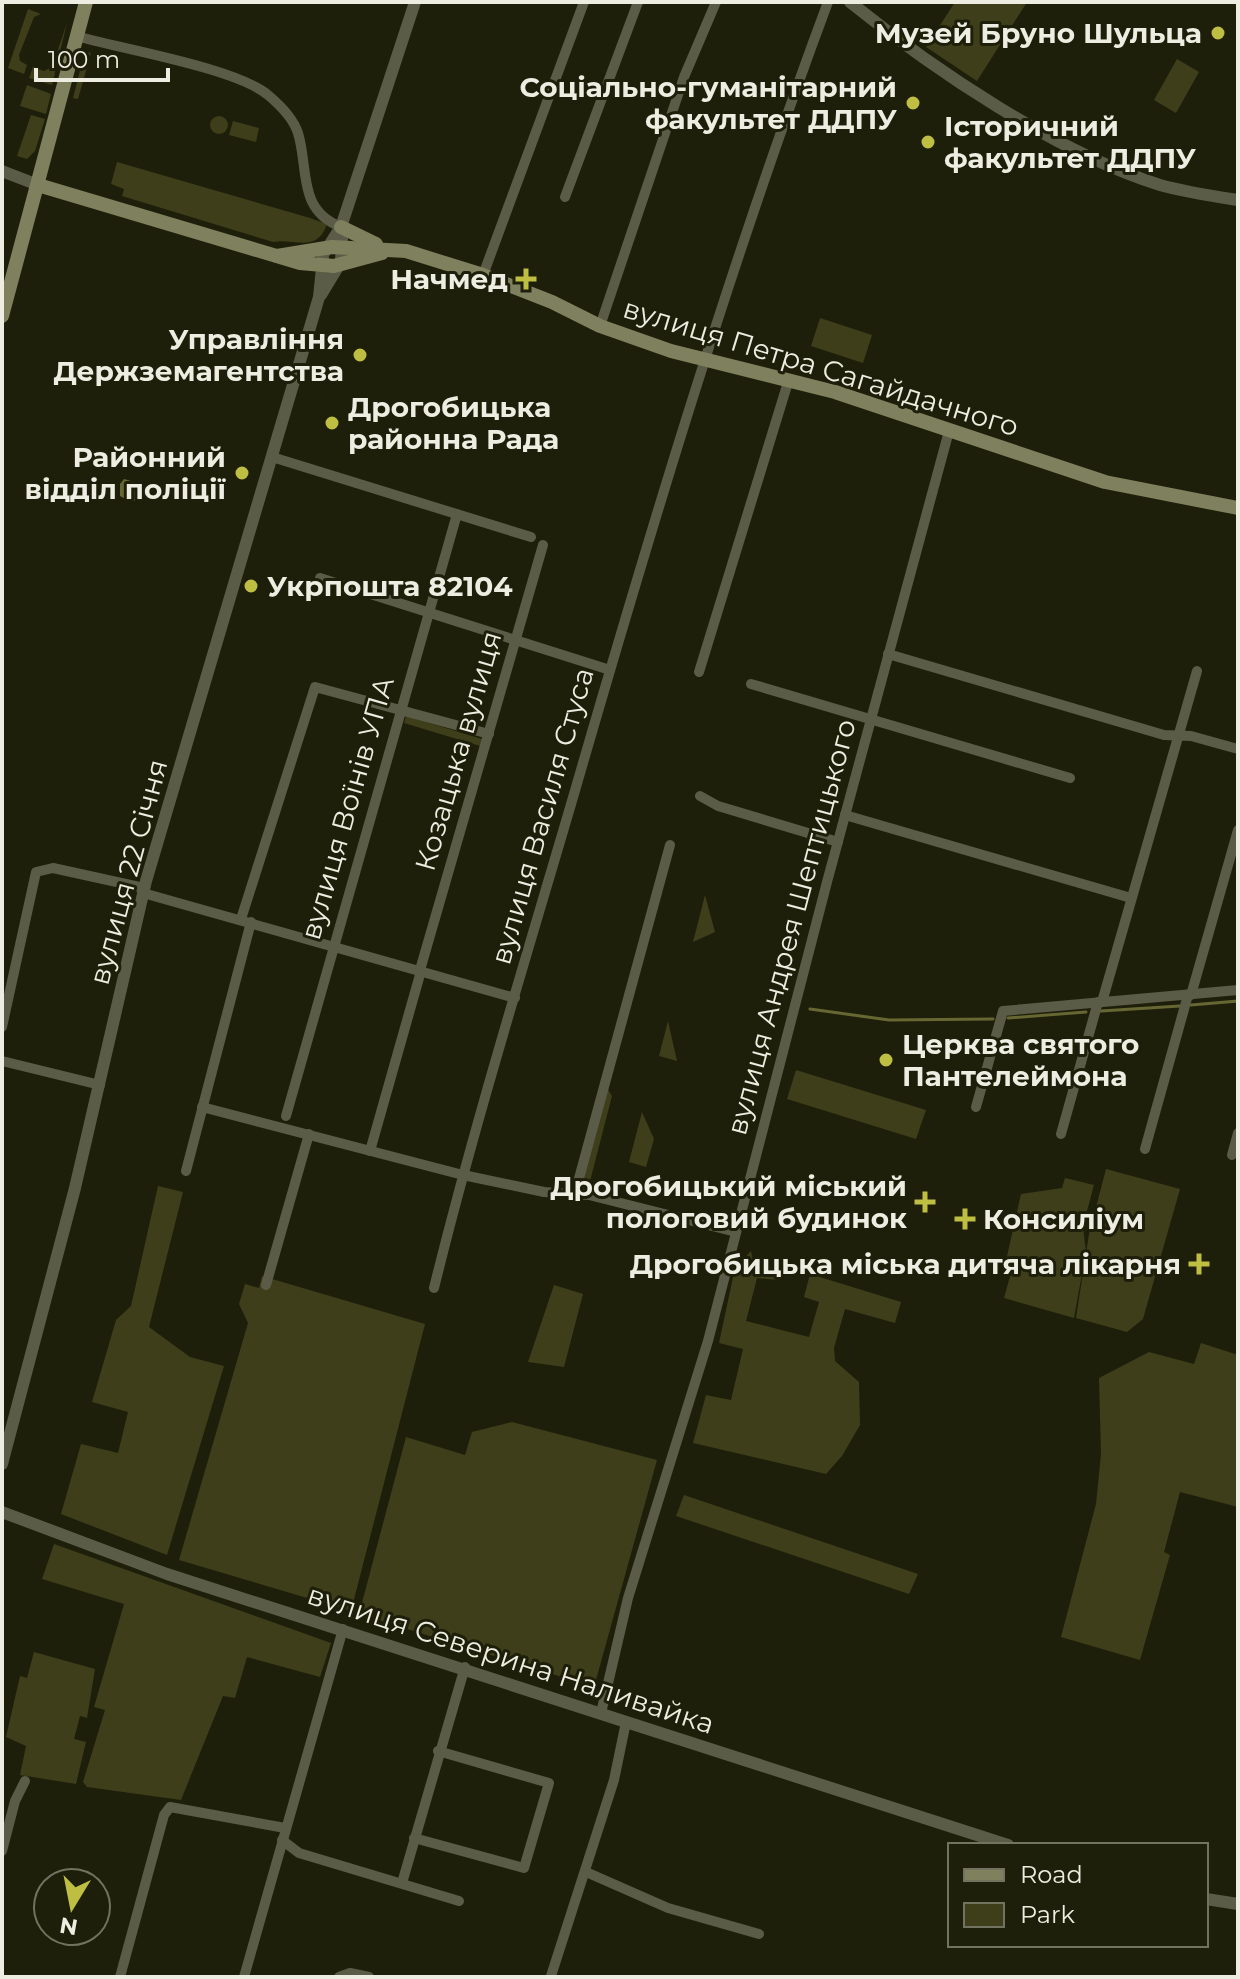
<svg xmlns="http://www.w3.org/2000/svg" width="1240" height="1979" font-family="Montserrat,sans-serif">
	<rect width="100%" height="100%" fill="#1e1f0a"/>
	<!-- green -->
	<g fill="#3e3e1a">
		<path d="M955,2h72l-50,79 -51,-34z"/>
		<path d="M28,9l13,5 -7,3 -15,38 1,6 7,4 -3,9 -16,-6z"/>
		<path d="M67,23l-15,62 -23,-7 4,-11 11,4 8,-4z"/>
		<path d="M85,51l6,2 -13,46 -5,-1z"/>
		<path d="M1177,59l22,13 -23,41 -22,-13z"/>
		<path d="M27,85l24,9 -5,20 -26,-8z"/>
		<path d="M31,115l14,4 -10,32 -8,8 -10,-3z"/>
		<circle cx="219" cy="125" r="9"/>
		<path d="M233,121l26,7 -3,14 -27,-7z"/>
		<path d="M117,162l193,56 17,6c-10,30 -34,14 -54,18l-151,-46 2,-7 -13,-5z"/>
		<path d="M820,318l52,17 -9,28 -52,-17z"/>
		<path d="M406,716l76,23 -2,7 -76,-23z"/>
		<path d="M705,895l10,37 -22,10z"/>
		<path d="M668,1021l9,40 -18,-5z"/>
		<path d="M796,1070l130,40 -10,29 -129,-40z"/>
		<path d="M607,1088l5,8 -24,93 -8,-2z"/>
		<path d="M642,1112l12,27 -8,28 -17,-5z"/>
		<path d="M1106,1169l74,20 -37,130 -16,13 -51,-14 13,-84z"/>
		<path d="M1065,1178l29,7 -11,41 3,26 -12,66 -70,-20 7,-25 -6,-8 16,-71 41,-6z"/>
		<path d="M158,1186l25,6 -34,135 41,30 34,9 -57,189 -106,-41 20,-70 37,9 10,-41 -36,-10 24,-82 15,-14z"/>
		<path d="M751,1251l2,10 26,6 -1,13 -21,-2 -11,43 63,16 10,-35 -15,-5 6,-23 91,28 -6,21 -50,-14 -11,39 1,13 24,21 1,43 -18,31 -16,18 -133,-31 13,-48 25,5 12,-51 -24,-6 16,-75z"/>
		<path d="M262,1276l163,48 -74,287 -172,-51 69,-237 -9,-19 6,-20 14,4z"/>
		<path d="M554,1285l29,9 -19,73 -36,-5z"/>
		<path d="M1201,1343l37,12v152l-58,-15 -16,60 6,3 -30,105 -79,-23 35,-133 5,-50 -2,-76 50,-26 45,12z"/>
		<path d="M512,1422l145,38 -63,227 -235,-73 47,-177 59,18 7,-23z"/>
		<path d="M684,1495l234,79 -9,20 -233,-78z"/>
		<path d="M54,1544l277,99 -11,34 -73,-20 -12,41 -12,-2 -42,104 -94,-13 -4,-5 22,-72 -11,-3 30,-103 -82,-25z"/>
		<path d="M34,1652l61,17 -8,49 -7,-2 -6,23 12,3 -10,42 -56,-9 6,-29 -20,-9 14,-61 7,2z"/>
	</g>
	<!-- water -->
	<path fill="#676733" d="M124,479l24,7 -6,14 -13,1 -9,-5v-12z"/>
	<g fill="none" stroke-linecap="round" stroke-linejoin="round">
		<!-- stream -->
		<g stroke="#676733" stroke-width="3">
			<path d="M1191,1005l47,-4"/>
			<path d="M810,1009l79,11 104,-1"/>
			<path d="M1101,1011l79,-5"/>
			<path d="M1008,1018l78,-6"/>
		</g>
		<!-- minor -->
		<g stroke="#5b5c47" stroke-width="10">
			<path d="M76,36c45,13 160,32 192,59 12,10 25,23 30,38 11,36 -1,77 43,94"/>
			<path d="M565,197l73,-195"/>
			<path d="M483,275l101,-273"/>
			<path d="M600,326l84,-249 32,-75"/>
			<path d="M272,457l259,80"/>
			<path d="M320,578l290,92"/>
			<path d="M888,654l276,81 27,1 47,13"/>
			<path d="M699,672l90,-293"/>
			<path d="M751,684l319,94"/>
			<path d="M700,796l18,10 120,36"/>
			<path d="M845,815l286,83"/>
			<path d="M143,893l372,105"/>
			<path d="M241,919l74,-232 174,47"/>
			<path d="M420,970l123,-425"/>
			<path d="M1191,995l47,-165"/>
			<path d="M1102,1002l95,-331"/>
			<path d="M2,1027l34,-155 17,-4 91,20"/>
			<path d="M2,1061l98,24"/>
			<path d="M202,1107l261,68 81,17 45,3 147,37"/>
			<path d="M976,1107l27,-96 235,-21"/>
			<path d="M286,1116l171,-602"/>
			<path d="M1061,1134l37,-132"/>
			<path d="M1145,1149l43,-154"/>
			<path d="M370,1151l51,-180"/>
			<path d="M1232,1155l6,-22"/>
			<path d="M186,1171l65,-249"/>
			<path d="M575,1193l95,-348"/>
			<path d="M266,1285l43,-151"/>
			<path d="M434,1288c41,-166 92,-330 140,-494 77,-266 157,-532 254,-792"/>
			<path d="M601,1713l27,-115 80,-257 119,-459 122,-451"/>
			<path d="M414,1838l110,30 25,-85 -111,-32"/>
			<path d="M282,1840l17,13 160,48"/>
			<path d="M2,1851l13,-50 10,-20"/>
			<path d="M586,1872l82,36 91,26"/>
			<path d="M402,1883l63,-216"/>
			<path d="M551,1976l63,-196 12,-58"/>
			<path d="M120,1977l44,-162 6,-8 115,21"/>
			<path d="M244,1977l99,-348"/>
			<path d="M339,1977l11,-4 19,4"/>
		</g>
		<!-- tertiary -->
		<g stroke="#5b5c47" stroke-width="12">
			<path d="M850,2c83,67 207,151 310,183 25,7 52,11 78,15"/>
			<path d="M2,171l36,14"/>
			<path d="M324,253l17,-26 74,-225"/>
			<path d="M321,295l20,-33 1,-23"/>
			<path d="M2,1464l73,-276 71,-307 173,-584 4,-39"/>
			<path d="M2,1512l165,62 841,271"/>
			<path d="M1206,1899l32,5"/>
		</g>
		<!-- secondary -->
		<g stroke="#7f805e" stroke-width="14">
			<path d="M38,185l262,78 34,3 48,-13"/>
			<path d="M341,227l35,17"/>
			<path d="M277,256l55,-9 74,4 77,24 69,27 48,24 71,25 164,41 270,90 133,26"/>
			<path d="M2,316l84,-314"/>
		</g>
	</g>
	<!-- markers -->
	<g fill="#bebe42" stroke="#1e1f0a" stroke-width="3">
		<circle cx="1218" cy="33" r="8"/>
		<circle cx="913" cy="103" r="8"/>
		<circle cx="928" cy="142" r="8"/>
		<path d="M522 267h8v8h8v8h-8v8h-8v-8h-8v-8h8z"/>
		<circle cx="360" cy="355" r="8"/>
		<circle cx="332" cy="423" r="8"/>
		<circle cx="242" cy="473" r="8"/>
		<circle cx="251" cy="586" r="8"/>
		<circle cx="886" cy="1060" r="8"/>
		<path d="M921 1190h8v8h8v8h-8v8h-8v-8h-8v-8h8z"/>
		<path d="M961 1207h8v8h8v8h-8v8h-8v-8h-8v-8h8z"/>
		<path d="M1195 1252h8v8h8v8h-8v8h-8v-8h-8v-8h8z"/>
	</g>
	<g text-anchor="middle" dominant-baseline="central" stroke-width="6" stroke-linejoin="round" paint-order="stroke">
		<!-- poi labels -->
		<g font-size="28" font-weight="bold" fill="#edeee1" stroke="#1e1f0a" text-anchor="end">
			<text x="1202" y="33">Музей Бруно Шульца</text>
			<text x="897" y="87">Соціально-гуманітарний<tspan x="897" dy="32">факультет ДДПУ</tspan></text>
			<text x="944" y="126" text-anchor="start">Історичний<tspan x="944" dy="32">факультет ДДПУ</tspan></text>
			<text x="508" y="279">Начмед</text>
			<text x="344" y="339">Управління<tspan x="344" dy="32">Держземагентства</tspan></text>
			<text x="348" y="407" text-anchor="start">Дрогобицька<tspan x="348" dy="32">районна Рада</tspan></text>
			<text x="226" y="457">Районний<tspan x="226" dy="32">відділ поліції</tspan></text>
			<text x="267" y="586" text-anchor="start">Укрпошта 82104</text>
			<text x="902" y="1044" text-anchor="start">Церква святого<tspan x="902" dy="32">Пантелеймона</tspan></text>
			<text x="907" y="1186">Дрогобицький міський<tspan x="907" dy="32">пологовий будинок</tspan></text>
			<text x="983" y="1219" text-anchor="start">Консиліум</text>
			<text x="1181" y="1264">Дрогобицька міська дитяча лікарня</text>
		</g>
		<!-- street labels -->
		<g font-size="28" fill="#edeee1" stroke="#1e1f0a">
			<text transform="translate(821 367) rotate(17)">вулиця Петра Сагайдачного</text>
			<text transform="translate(458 751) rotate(-74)">Козацька вулиця</text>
			<text transform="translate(347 808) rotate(-74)">вулиця Воїнів УПА</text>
			<text transform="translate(542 816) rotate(-74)">вулиця Василя Стуса</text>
			<text transform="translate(128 872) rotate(-75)">вулиця 22 Січня</text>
			<text transform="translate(791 927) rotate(-75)">вулиця Андрея Шептицького</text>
			<text transform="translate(511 1659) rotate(18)">вулиця Северина Наливайка</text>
		</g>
	</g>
	<!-- border -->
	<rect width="1240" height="1979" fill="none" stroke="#edeee1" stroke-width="8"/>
	<!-- legend -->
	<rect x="948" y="1843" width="260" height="104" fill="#1e1f0a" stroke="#717260" stroke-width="2"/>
	<rect x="964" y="1869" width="40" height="12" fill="#7f805e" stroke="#717260" stroke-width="2"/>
	<text x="1020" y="1883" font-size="24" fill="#edeee1">Road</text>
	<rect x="964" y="1903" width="40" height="24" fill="#3e3e1a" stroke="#717260" stroke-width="2"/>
	<text x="1020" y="1923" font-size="24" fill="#edeee1">Park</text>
	<!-- north arrow -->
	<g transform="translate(72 1907) rotate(190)"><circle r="38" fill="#1e1f0a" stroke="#717260" stroke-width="2"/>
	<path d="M0-6L14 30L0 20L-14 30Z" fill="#bebe42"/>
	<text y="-12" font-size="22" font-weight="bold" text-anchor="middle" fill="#edeee1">N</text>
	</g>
	<!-- scale -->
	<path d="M36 68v12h132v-12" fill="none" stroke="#edeee1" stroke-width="4"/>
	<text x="48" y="68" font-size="24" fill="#edeee1" stroke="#1e1f0a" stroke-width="6" paint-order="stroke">100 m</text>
</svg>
